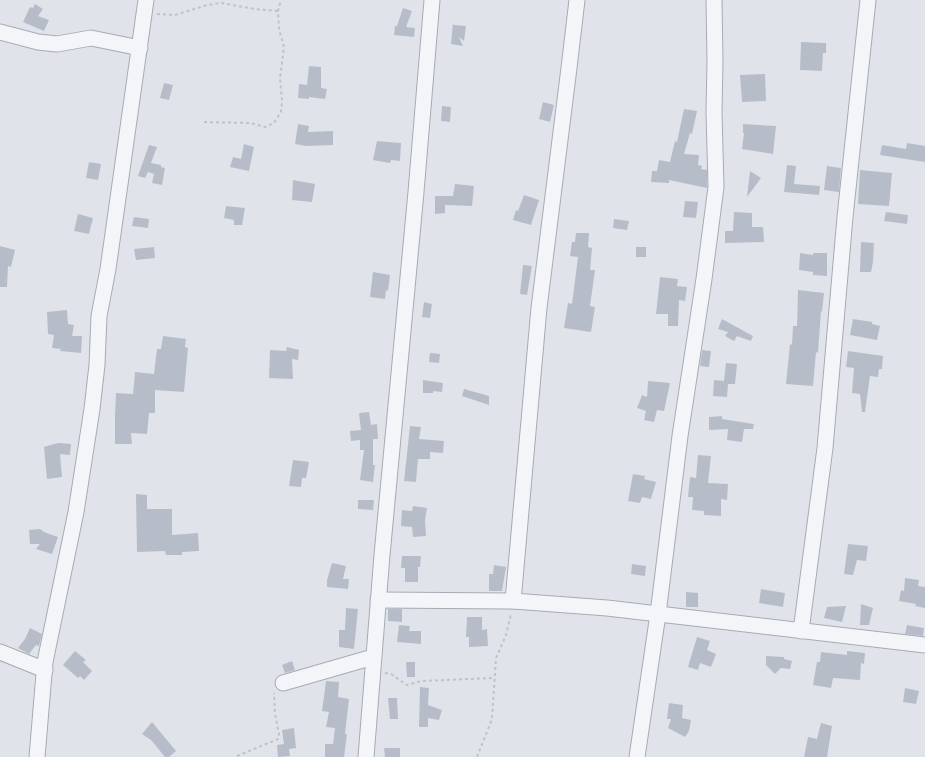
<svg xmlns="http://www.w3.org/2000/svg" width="925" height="757" font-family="'Nunito Sans',sans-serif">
	<rect width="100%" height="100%" fill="#e0e4ea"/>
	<!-- building -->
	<g fill="#b7bdc8">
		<path d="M35,4l8,5 -5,7 11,4 -5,11 -21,-9 7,-15 3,1z"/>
		<path d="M403,8l9,3 -6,16 9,1 -1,9 -20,-2 1,-9h2z"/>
		<path d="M453,23l1,2 12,1 -2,15 -5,-4 4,9 -12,-2z"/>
		<path d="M801,42l25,1v10h-3l-1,18 -22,-1z"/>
		<path d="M309,66l12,1v21l6,1 -2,10 -16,-2v2l-11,-1 1,-14 8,1z"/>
		<path d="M765,74l1,27 -24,1 -2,-27z"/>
		<path d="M164,83l9,2 -4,15 -9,-2z"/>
		<path d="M543,102l11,3 -4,17 -11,-3z"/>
		<path d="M442,106l9,1 -1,15 -9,-1z"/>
		<path d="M684,109l13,2 -5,23 -2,-1 -6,21 15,1 -1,10 4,1 -1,3 6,1v18l-38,-8v3l-18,-1 1,-11h5l2,-11 11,2 5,-21 2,1z"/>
		<path d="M298,124l11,2 -1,6 25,-1v14l-27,1 -11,-2z"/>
		<path d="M743,124l33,2 -3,28 -31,-5 2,-16h-1z"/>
		<path d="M377,141l24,2 -1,18 -9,-1 -1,3 -17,-3z"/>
		<path d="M907,143l18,3v16l-45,-7 2,-10 24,4z"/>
		<path d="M244,144l10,3 -5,24 -19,-4 3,-10 8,2z"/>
		<path d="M149,145l8,2 -6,16 10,2v2l4,1 -3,17 -10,-2 2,-9 -6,-2 -3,6 -7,-2z"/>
		<path d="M89,162l12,2 -3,16 -12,-2z"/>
		<path d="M787,165l9,1 -2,18 26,2 -1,9 -35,-3z"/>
		<path d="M827,166l14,2 -2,24 -15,-2z"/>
		<path d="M860,170l32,3 -3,33 -31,-2z"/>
		<path d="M750,171l11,7 -14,19z"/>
		<path d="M293,180l22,4 -3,18 -20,-2z"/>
		<path d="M455,184l19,2 -2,20 -27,-1v8l-10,1v-18h18z"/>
		<path d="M524,195l15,5 -8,25 -18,-5 3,-10 2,1z"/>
		<path d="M685,201l13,1 -2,16 -13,-1z"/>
		<path d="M226,206l19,2 -3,17h-8v-5l-10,-2z"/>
		<path d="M734,212l18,1v14h11l1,15 -39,1v-12h8z"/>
		<path d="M886,212l22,3 -1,9 -23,-3z"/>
		<path d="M78,214l15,4 -4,16 -15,-3z"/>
		<path d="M134,217l15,2 -1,9 -16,-2z"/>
		<path d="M614,219l15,2 -2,9 -14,-2z"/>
		<path d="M576,233h13l-1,14 4,1 -2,22h5l-5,36 5,1 -4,25 -27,-4 4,-25 4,1 6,-47 -8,-1 2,-14h3z"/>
		<path d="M861,242l13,1 -1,19 -2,10h-11z"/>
		<path d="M0,246l15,4 -4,17 -3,-1 -1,21h-7z"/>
		<path d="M154,247l1,11 -19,2 -2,-11z"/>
		<rect x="636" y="247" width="10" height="10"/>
		<path d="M800,253l13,2v-2h14v23l-14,-1v-3l-14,-2z"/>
		<path d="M523,265l9,1 -5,29 -7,-1z"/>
		<path d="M373,272l17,3 -2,16 -2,-1 -1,9 -15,-2z"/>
		<path d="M660,277l18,2 -1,7 10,1 -2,14 -6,-1 -1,26h-10v-12h-12z"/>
		<path d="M798,290l26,3 -2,19 -1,-1 -3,42 -2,-1 -3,34 -27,-2 4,-40 2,1 1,-19h4z"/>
		<path d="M424,302l8,2 -2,14 -8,-1z"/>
		<path d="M67,310l1,14 6,1 -2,11h10l-1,17 -21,-2 1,-2 -9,-1 2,-13 -6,-1 -1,-22z"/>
		<path d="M722,319l31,17 -2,5 -14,-5 -3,5 -9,-5 3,-4 -10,-3z"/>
		<path d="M853,319l19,3v2l8,2 -3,14 -27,-5z"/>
		<path d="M163,336l23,3 -1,8 3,1 -4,44 -29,-2v23h-6l-2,21 -16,-1 1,11h-17v-28l1,-23 17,1 2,-22 19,2 3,-25h4z"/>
		<path d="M287,347l12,3 -1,10 -6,-1 1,20 -24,-1 1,-28 16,1z"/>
		<path d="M702,350l9,1 -2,16 -9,-1z"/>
		<path d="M848,351l35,5 -1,13h-3l-1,8 -8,-1 -5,36h-3l-2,-18 -8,-1 2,-25 -8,-1z"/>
		<path d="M430,353l10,1 -1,9 -10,-1z"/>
		<path d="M726,363l11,1 -2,20h-7l-1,13 -14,-1 1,-16 10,1z"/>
		<path d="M423,380l20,3 -1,9 -9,-1v2h-10z"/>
		<path d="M648,381l22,2 -6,28 -7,-1 -3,12 -10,-2 2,-9 -9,-3 5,-13 5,2z"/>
		<path d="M464,389l25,7v9l-27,-9z"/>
		<path d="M369,412l2,13 6,-1 1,15h-5v26h2l-2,17 -13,-2 4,-30h-4v-10l-9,1 -1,-10 11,-1 -2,-17z"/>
		<path d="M722,416v3l32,5 -1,5h-9l-2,13 -15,-2 1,-11 -19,1v-13z"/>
		<path d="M410,426l11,1 -2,12 25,2 -1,12 -13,-1v7h-12l-2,23 -12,-1z"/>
		<path d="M58,443l13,1 -1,11 -10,-1 2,23 -15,2 -3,-32z"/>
		<path d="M698,455l13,1 -3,27 20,1 -1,16 -6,-1v17l-17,-1v-4l-12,-1 1,-13h-5l2,-20 6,1z"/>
		<path d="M293,460l16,2 -3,16h-4l-1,9 -12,-1z"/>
		<path d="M633,474l12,2 -1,3 12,3 -5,17 -9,-2 -2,6 -12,-2z"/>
		<path d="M136,494l11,1v14h25v26l26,-2 1,18 -17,1v3h-16l-1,-4 -28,1z"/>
		<path d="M358,500h16l-1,10 -15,-1z"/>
		<path d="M413,506l14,2 -2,12 1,16 -13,1 -1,-10 -11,-1 1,-16 10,1z"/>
		<path d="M40,529l4,3 14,5 -6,17 -16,-5 4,-5h-10l-1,-14z"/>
		<path d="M848,544l20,2 -2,15 -9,-1 -4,15 -9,-1z"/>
		<path d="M402,556h19l-1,11h-2v15h-13v-14h-4z"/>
		<path d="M332,563l14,3 -3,13h6l-1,10 -21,-2v-7z"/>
		<path d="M632,564l14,2 -1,10 -14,-2z"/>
		<path d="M494,565l12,2 -4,24h-13v-17h4z"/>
		<path d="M905,578l14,2 -1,6 7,1v21l-10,-2 1,-2 -17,-3 2,-11 3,1z"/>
		<path d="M761,589l24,4 -2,14 -24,-4z"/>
		<path d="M686,592l12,1v14h-12z"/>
		<path d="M861,604l12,4 -4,17h-9z"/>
		<path d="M846,606l-4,16 -18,-4 3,-11z"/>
		<path d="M346,608l12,1 -4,40 -15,-2v-17h6z"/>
		<path d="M388,609h14v13l-14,-1z"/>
		<path d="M467,617h15v13l5,-1 1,17 -19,1v-10h-3z"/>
		<path d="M399,625l11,1 -1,5h12v13l-24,-2z"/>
		<path d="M907,625l17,3 -1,8 -18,-2z"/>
		<path d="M30,628l12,6 -3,12 -3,-1 -7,9 -11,-6 7,-9z"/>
		<path d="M697,637l13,4 -3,9 9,4 -5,13 -11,-4 -2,7 -10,-3z"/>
		<path d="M75,651l11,9 -3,2 9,9 -8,9 -4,-4 -2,2 -15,-13z"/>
		<path d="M847,651l18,2 -1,11 -3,-1 -1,17 -27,-2 -2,10 -18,-3 4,-23h3l1,-10 26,3z"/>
		<path d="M766,656l18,1v2l8,2 -2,8 -9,-1 -6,6 -9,-9z"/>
		<path d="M292,661l3,9 -10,3 -3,-8z"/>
		<path d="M406,662h9v15h-8z"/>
		<path d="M326,681l13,1 -1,15 11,2 -4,35h2l-3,23h-19v-13h8l2,-16 -9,-1 3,-15 -7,-1z"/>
		<path d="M420,687l9,1 -1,17 14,5 -3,10 -11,-2v9h-9z"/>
		<path d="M905,688l14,3 -3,13 -13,-2z"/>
		<path d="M388,698h9l1,21h-8z"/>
		<path d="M669,703l14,2 -1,13 9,2 -2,11 -4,6 -17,-9 3,-9h-4z"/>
		<path d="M152,722l24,29 -7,6h-4l-14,-17 -9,-6z"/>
		<path d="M821,723l11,3 -5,31h-23l4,-20 9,2z"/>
		<path d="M294,728l2,20 -7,1 1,7 -12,1 -1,-12 7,-1 -2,-14z"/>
		<path d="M384,748h16v9h-15z"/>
	</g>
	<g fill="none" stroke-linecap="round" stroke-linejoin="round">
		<!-- minor casing -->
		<g stroke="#a5abb5" stroke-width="17">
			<g id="minor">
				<path d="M0,32l38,10 19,2 34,-6 49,10"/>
				<path d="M378,600l135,1 94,7 318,37"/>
				<path d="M513,601l26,-293 30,-240 8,-68"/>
				<path d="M801,631l24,-183 20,-231 23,-217"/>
				<path d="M0,652l45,18"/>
				<path d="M283,683l90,-26"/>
				<path d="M37,757l8,-95 31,-150 16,-103 5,-44 2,-49 9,-47 38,-269"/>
				<path d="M366,757l16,-202 34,-363 16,-192"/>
				<path d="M637,757l21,-143 22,-178 24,-157 12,-92 -2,-75 1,-51 -1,-61"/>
			</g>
		</g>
		<!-- path -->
		<g stroke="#bfc2c9" stroke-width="2" stroke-dasharray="3 3" stroke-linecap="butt">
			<path d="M157,14l18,1 32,-10 14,-2 34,6 23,2"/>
			<path d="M204,122l46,1 15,4 9,-4 7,-11 1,-11 -2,-23 4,-31 -5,-18 -1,-18 3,-11"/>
			<path d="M385,673l6,1 16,11 14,-4 73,-3"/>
			<path d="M237,756l41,-17 1,-5 -4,-20 -1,-21"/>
			<path d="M477,757l15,-38 4,-61 10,-23 5,-21"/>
		</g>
		<!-- minor -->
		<use href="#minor" stroke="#f4f5f8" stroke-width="15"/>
	</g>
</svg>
